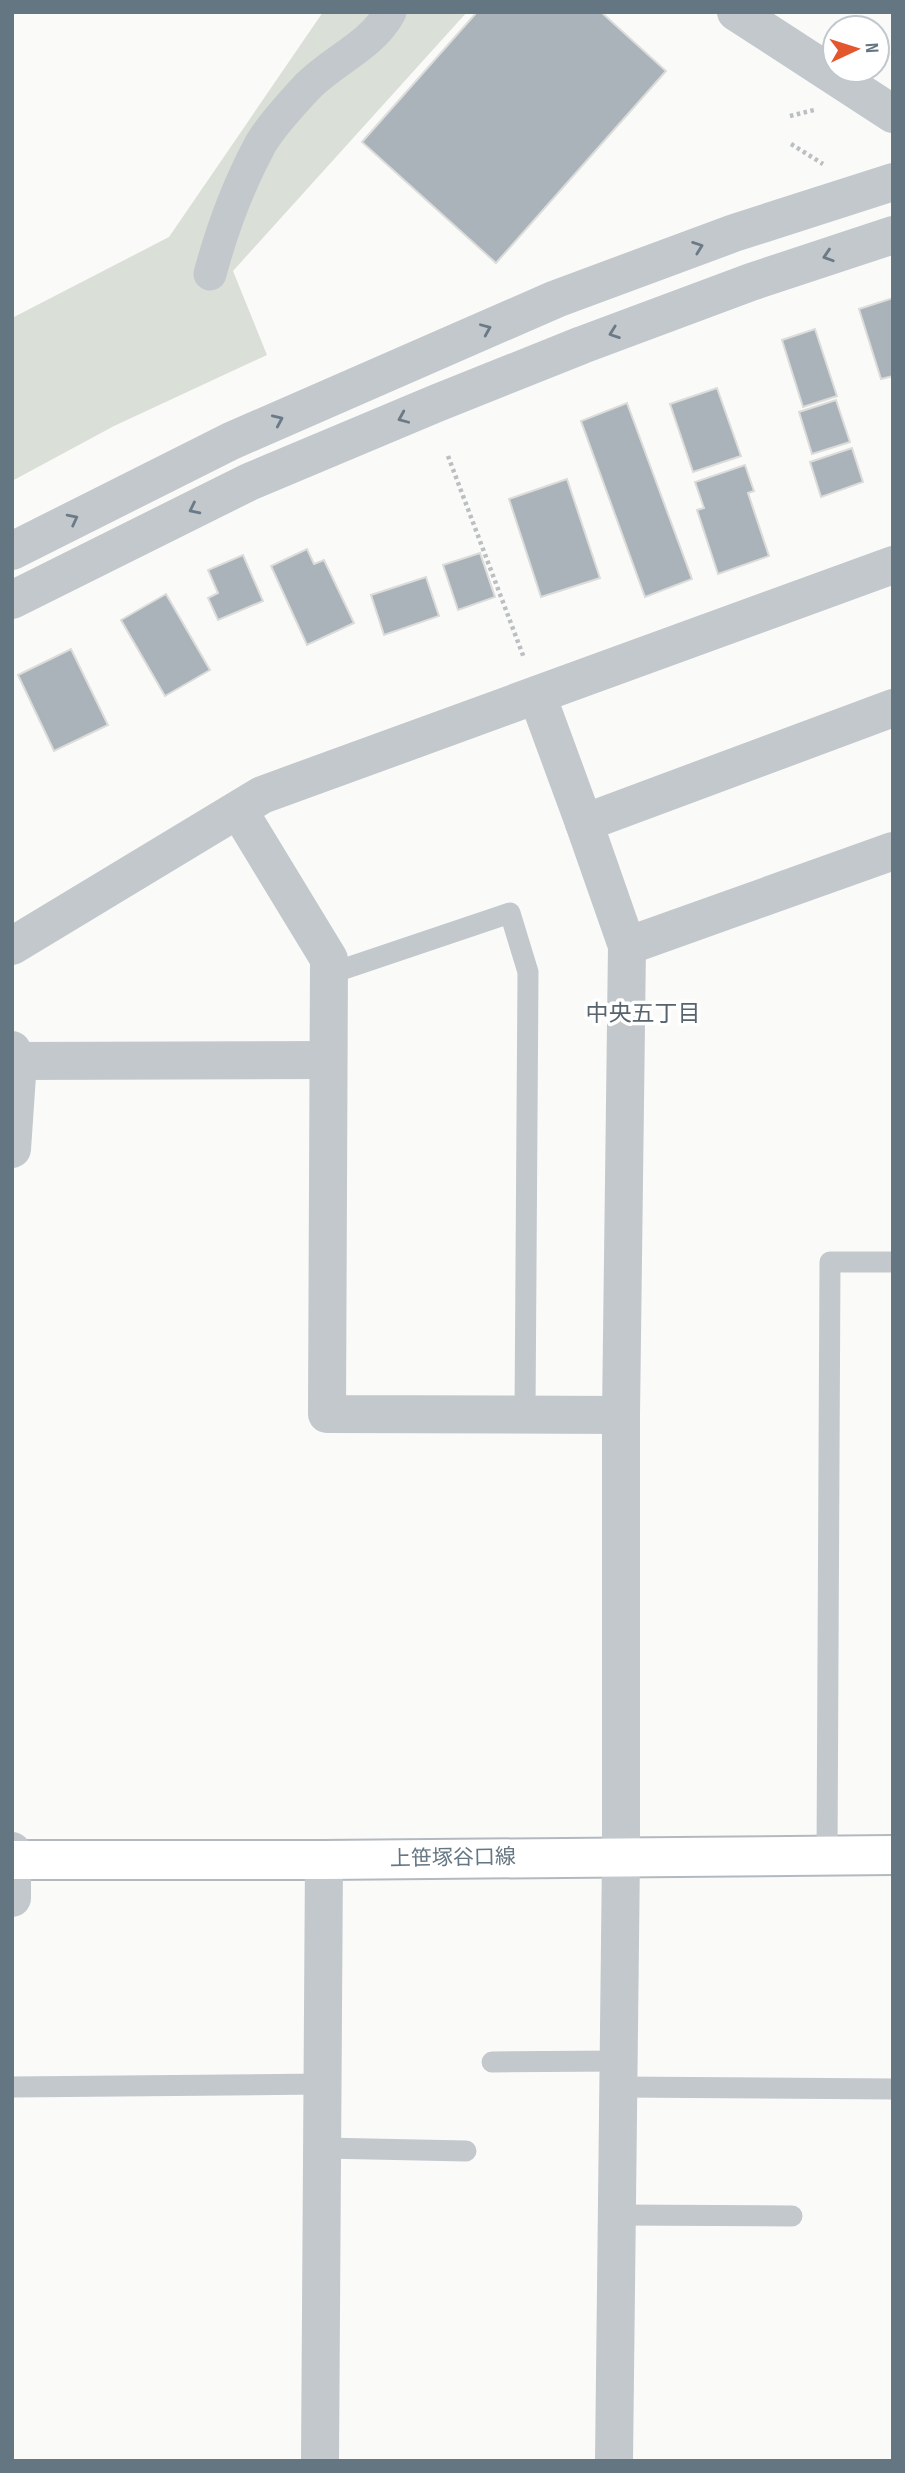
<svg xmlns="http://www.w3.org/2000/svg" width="905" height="2473" font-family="'Sofia Sans Condensed','Noto Sans JP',sans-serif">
	<rect width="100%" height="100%" fill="#fafaf8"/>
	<!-- green -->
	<path fill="#dadfd7" d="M323,12h144l-234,259 34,84 -153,71 -102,55v-163l157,-81z"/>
	<!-- building -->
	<g fill="#aab3b9" stroke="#dcdcda" stroke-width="2">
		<path d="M477,12h124l65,59 -170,192 -134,-121z"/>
		<path d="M893,298v78l-12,3 -22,-70z"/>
		<path d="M815,329l22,67 -34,11 -21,-67z"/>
		<path d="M717,388l24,68 -48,16 -23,-68z"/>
		<path d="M836,400l14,42 -38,12 -13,-42z"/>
		<path d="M627,403l65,176 -47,18 -64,-176z"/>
		<path d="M852,448l11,34 -42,15 -11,-35z"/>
		<path d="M745,465l9,26 -6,2 21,63 -51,18 -21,-64 7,-2 -9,-26z"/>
		<path d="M567,479l33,99 -59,19 -32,-98z"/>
		<path d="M307,549l7,15 10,-4 30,63 -47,22 -36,-79z"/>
		<path d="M480,553l15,44 -37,13 -15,-45z"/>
		<path d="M243,555l20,46 -45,19 -10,-22 10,-5 -10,-23z"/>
		<path d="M426,577l13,39 -55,19 -13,-40z"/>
		<path d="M166,594l44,76 -45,26 -44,-76z"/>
		<path d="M71,649l37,76 -54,26 -36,-76z"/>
	</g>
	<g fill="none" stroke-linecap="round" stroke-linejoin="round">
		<!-- secondary casing -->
		<g stroke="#b3babf" stroke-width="42">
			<path id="secondary" d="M12,1860h312l569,-5"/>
		</g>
		<!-- path -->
		<g stroke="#bbbfc2" stroke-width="4.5" stroke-dasharray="3.5 3.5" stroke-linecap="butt">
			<path d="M790,116l24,-6"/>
			<path d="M791,144l32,20"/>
			<path d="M448,456l76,202"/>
		</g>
		<!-- service -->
		<g stroke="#c3c8cc" stroke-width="21">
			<path d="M329,974l181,-61 18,59 -3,442"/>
			<path d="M827,1855l3,-593h63"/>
			<path d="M492,2062l126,-1"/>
			<path d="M12,2087l311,-3"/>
			<path d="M618,2087l275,2"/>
			<path d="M323,2148l143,3"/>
			<path d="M616,2215l176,1"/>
		</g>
		<!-- pedestrian -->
		<path stroke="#c3c8cc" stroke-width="33" d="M210,274c12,-45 28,-88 50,-129 9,-17 34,-44 47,-58 26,-27 65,-41 83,-75"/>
		<!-- minor -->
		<g stroke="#c3c8cc" stroke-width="38">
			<path d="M537,695l47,128"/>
			<path d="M239,811l90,148 -2,455 294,1"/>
			<path d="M12,946l250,-151 631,-230"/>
			<path d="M627,946l266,-95"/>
			<path d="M12,1050l6,11 -6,88"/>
			<path d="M18,1061l310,-1"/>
			<path d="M12,1851v47"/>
			<path d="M320,2461l4,-601"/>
			<path d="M614,2461l7,-605v-441l6,-469 -43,-123 309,-115"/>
		</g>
		<!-- tertiary -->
		<g stroke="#c3c8cc" stroke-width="38">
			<path d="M736,12l157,102"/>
			<path d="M12,551l219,-110 325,-142 178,-66 159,-51"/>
			<path d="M12,600l237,-118 188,-79 145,-58 169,-63 142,-47"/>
		</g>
		<!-- secondary -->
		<use href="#secondary" stroke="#fff" stroke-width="38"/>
	</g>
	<!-- one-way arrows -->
	<defs><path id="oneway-chevron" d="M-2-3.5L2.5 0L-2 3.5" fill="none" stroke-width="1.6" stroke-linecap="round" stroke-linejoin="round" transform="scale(1.75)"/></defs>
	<g stroke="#6a7a87">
		<use href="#oneway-chevron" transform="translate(698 247) rotate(-20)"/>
		<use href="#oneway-chevron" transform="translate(828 256) rotate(162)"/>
		<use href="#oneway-chevron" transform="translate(486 329) rotate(-23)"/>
		<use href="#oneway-chevron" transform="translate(614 333) rotate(160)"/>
		<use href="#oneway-chevron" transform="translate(403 418) rotate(157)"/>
		<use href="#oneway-chevron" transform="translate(278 420) rotate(-24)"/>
		<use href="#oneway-chevron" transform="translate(194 509) rotate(154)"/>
		<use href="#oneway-chevron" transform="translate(73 519) rotate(-27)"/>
	</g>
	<g text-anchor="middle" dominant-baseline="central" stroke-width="7" stroke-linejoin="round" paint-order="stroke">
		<!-- street labels -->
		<g font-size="21" fill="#657683" stroke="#fff">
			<text transform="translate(453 1858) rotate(-1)">上笹塚谷口線</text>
		</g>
		<!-- neighbourhood labels -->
		<g font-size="23" fill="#57646e" stroke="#fff">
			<text x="643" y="1014">中央五丁目</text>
		</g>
	</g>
	<!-- border -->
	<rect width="905" height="2473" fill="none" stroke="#657683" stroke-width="28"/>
	<!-- north arrow -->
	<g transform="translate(856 49) rotate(86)"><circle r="33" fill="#ffffff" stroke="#c1c8cd" stroke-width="2"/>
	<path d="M0-5L12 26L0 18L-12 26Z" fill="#e4572e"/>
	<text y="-10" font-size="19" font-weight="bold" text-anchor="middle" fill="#657683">N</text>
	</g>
</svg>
